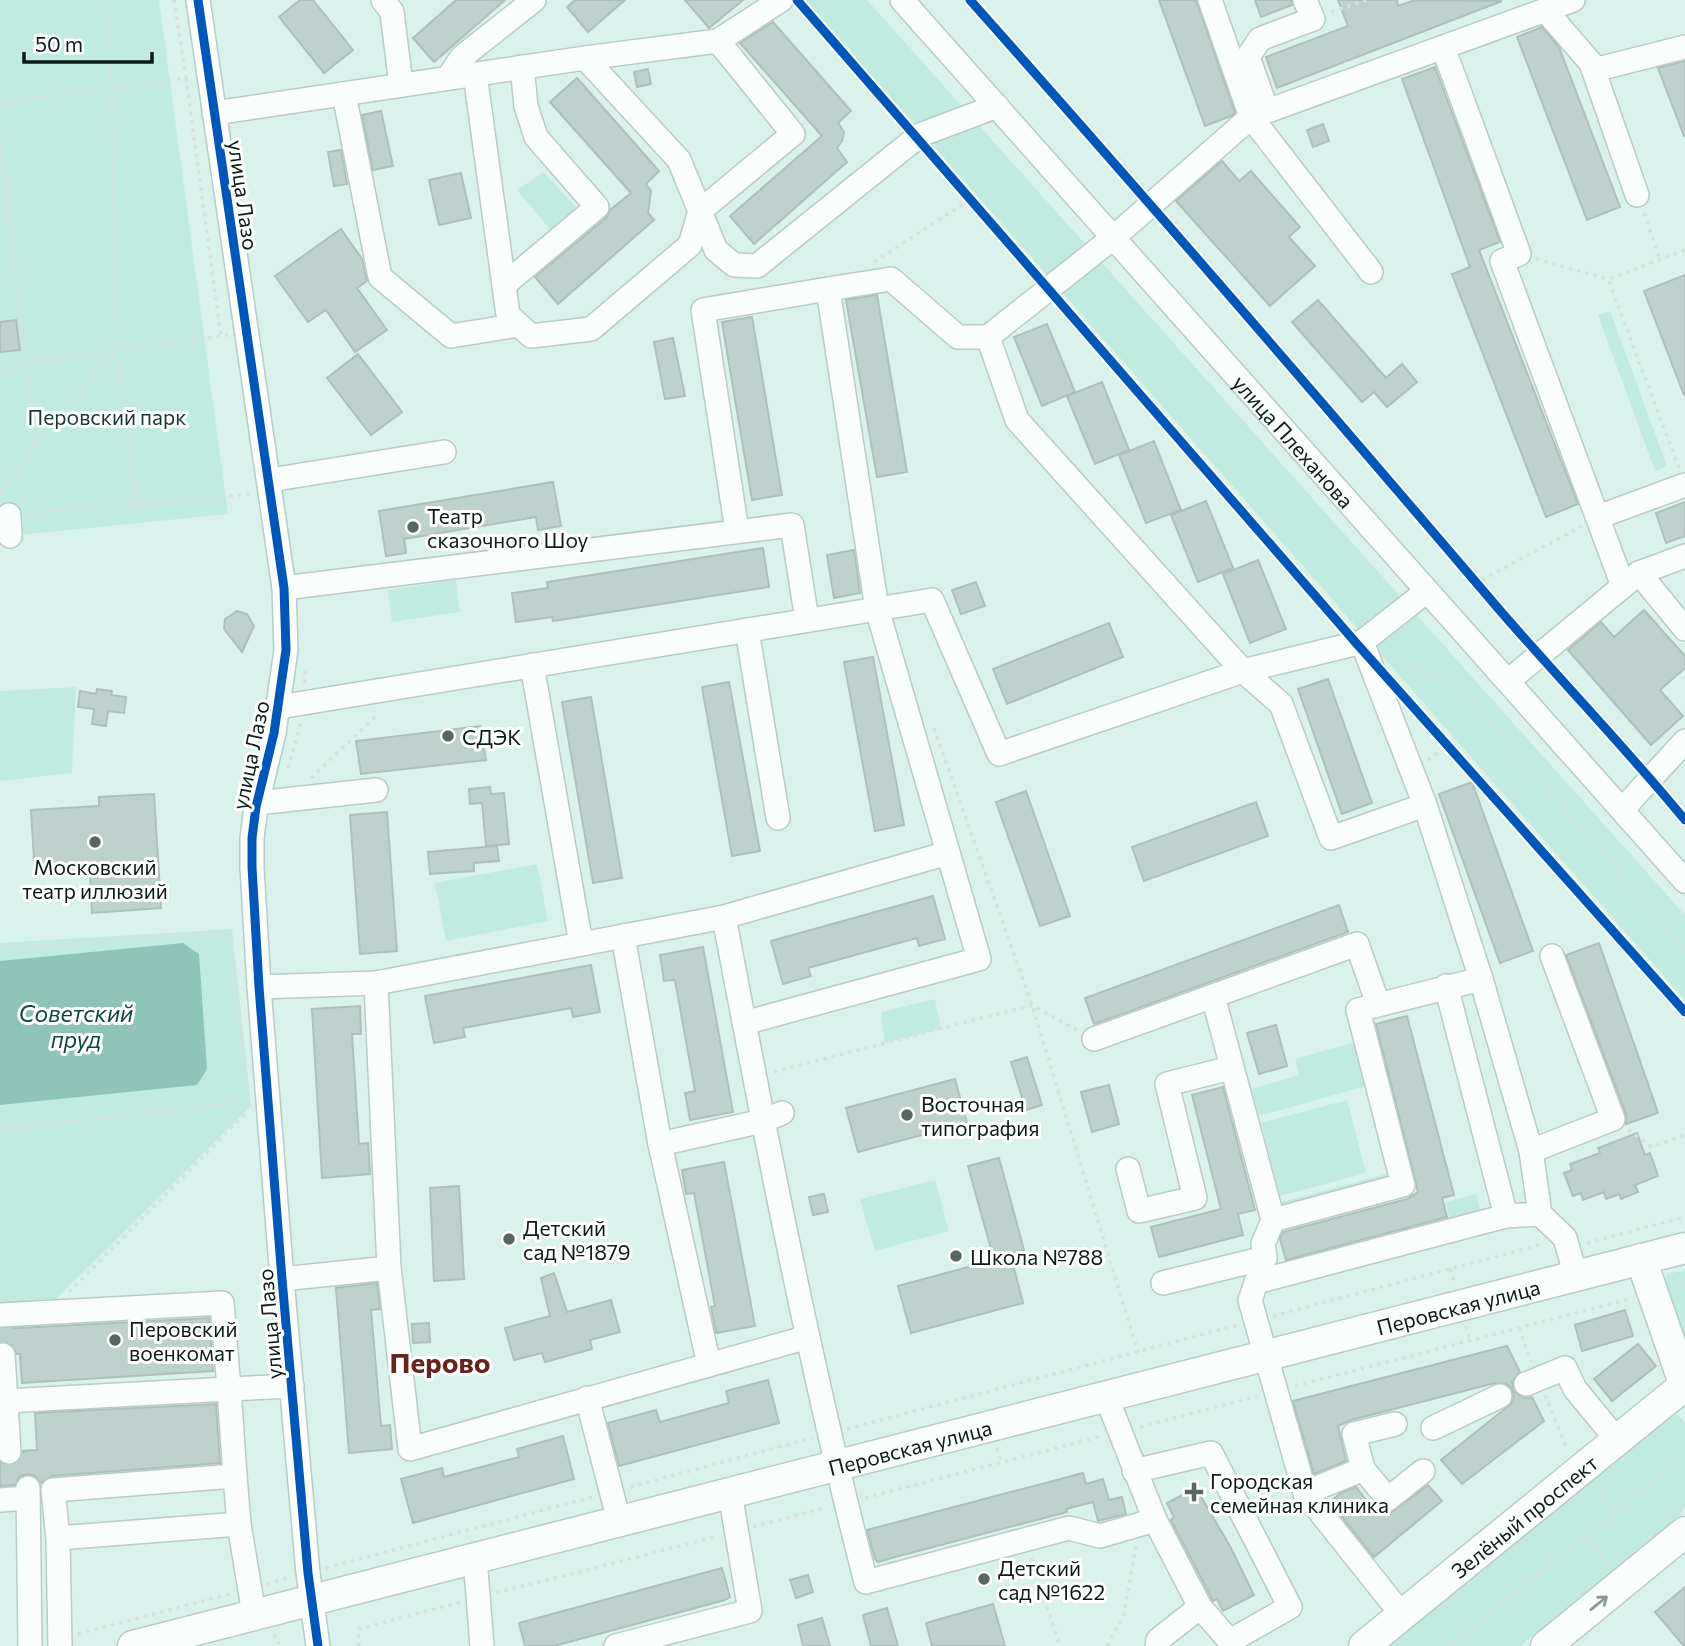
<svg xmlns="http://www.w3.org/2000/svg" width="1685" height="1646" font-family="Commissioner,sans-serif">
	<rect width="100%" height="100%" fill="#daf2ec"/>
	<!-- green -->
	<g fill="#c1ebe0">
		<path d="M0,0h159l69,514 -228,23z"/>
		<path d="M805,0h62l818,915v85z"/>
		<path d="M543,172l37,39 -26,23 -37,-44z"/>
		<path d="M1610,311l57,155 -12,5 -57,-156z"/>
		<path d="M456,580l4,32 -68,10 -4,-32z"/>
		<path d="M76,687l-4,86 -72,8v-90z"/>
		<path d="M537,864l11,57 -102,20 -11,-58z"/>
		<path d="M232,929l19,177 -195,193 -56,4v-360z"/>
		<path d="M935,999l6,30 -56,14 -4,-31z"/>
		<path d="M1358,1041l12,44 -111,31 -8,-27 48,-14 -4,-16z"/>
		<path d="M1347,1100l19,73 -86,23 -19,-73z"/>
		<path d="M1394,1172l2,9 -119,32 -3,-9z"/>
		<path d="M935,1180l14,51 -74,20 -15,-52z"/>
		<path d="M1476,1194l5,19 -31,8 -4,-19z"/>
		<path d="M1685,1270v86l-25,-68 8,-14z"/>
		<path d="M1679,1415l6,9v83l-5,9 -160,130h-140l281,-229z"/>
	</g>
	<!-- water -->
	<path fill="#8ec5b8" d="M183,943l16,11 8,115 -10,16 -197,20v-144z"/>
	<!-- building -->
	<g fill="#bed2cd" stroke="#aec0bc" stroke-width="2">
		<path d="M300,0h13l40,50 -29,23 -45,-56z"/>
		<path d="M456,0h49l-71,62 -21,-24z"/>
		<path d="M575,0h50l-37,32 -21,-25z"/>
		<path d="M685,0h58l-34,28z"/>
		<path d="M1159,0h37l39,113 -4,3 -26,10z"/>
		<path d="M1255,0h36l1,5 -31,12z"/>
		<path d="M1338,0h59l1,6 17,-6 87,1 -225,87 -11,-31 82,-31z"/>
		<path d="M773,22l78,89 -13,12 6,9 -2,9 -5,7 10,14 -93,82 -24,-28 92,-80 -82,-93z"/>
		<path d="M1542,27l17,20 61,160 -33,13 -70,-183z"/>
		<path d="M1685,61v75h-1l-26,-68z"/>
		<path d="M1435,67l65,175 -21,8 99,254 -32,13 -94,-243 18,-7 -68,-188z"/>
		<path d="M648,69l3,15 -14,3 -3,-15z"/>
		<path d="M577,78l82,93 -13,13 5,7 -3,22 6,7 -96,84 -23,-27 71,-59 4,-8 21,-17 -81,-91z"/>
		<path d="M381,111l12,55 -20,4 -11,-55z"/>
		<path d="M1323,124l6,17 -16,6 -6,-17z"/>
		<path d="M341,150l6,34 -13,2 -6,-34z"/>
		<path d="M1222,161l17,20 12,-10 49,56 -11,10 26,29 -45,40 -94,-105z"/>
		<path d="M461,173l10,45 -32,7 -10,-45z"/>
		<path d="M341,229l21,30 5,22 -10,7 30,42 -32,22 -29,-42 -18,12 -33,-46z"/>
		<path d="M1685,275v120h-1l-40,-104z"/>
		<path d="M877,295l30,177 -30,5 -31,-177z"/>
		<path d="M1318,300l68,78 16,-14 15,18 -30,25 -13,-15 -12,10 -70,-80z"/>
		<path d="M752,317l30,178 -30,5 -30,-178z"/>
		<path d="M16,320l4,30 -20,2v-30z"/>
		<path d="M1047,324l28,68 -33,14 -28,-69z"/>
		<path d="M673,338l12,58 -20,3 -11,-57z"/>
		<path d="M358,354l44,58 -31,23 -44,-57z"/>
		<path d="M1102,382l27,68 -34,14 -28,-68z"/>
		<path d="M1154,441l27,69 -35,13 -27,-68z"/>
		<path d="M553,482l8,44 -23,4 -2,-13 -132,22 2,14 -20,3 -7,-45z"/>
		<path d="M1206,501l27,67 -35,14 -27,-67z"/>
		<path d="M1685,502v34l-19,7 -10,-30z"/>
		<path d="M763,548l6,39 -216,34 -1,-4 -36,5 -4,-29 36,-5 -1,-6z"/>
		<path d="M854,550l6,43 -26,5 -7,-43z"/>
		<path d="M1258,560l28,69 -36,14 -27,-69z"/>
		<path d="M976,582l9,24 -24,8 -9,-24z"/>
		<path d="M1644,610l41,46v12l-25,22 23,26 -32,29 -83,-95 33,-28 13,15z"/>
		<path d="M237,611l10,3 7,12 -12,26 -18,-23 1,-10z"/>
		<path d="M1109,623l14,34 -116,47 -14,-35z"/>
		<path d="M873,657l31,168 -29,6 -31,-169z"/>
		<path d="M1328,679l44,124 -30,11 -44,-125z"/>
		<path d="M729,682l31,169 -28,5 -30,-169z"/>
		<path d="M97,689l15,2 -1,4 15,2 -2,16 -16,-2 -2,15 -14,-2 2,-15 -16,-2 2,-16 16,3z"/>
		<path d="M591,697l31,181 -29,5 -31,-181z"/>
		<path d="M480,726l6,34 -125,14 -5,-33z"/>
		<path d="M1472,782l61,169 -33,12 -61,-169z"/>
		<path d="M490,787l1,7 13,-1 5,51 -23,2 -4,-43 -12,1 -1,-15z"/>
		<path d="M1026,791l44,125 -30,10 -44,-124z"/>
		<path d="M154,794l7,114 -69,5 -2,-40 -55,3 -4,-66 68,-4v-9z"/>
		<path d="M1256,802l12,34 -124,45 -12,-34z"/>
		<path d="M387,812l10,139 -37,3 -10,-139z"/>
		<path d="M497,846l2,15 -25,2v8l-44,3 -2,-22z"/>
		<path d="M933,896l12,43 -26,7 -2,-8 -109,30 3,8 -28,8 -12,-43z"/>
		<path d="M1339,905l9,27 -254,92 -9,-26z"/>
		<path d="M1599,943l59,170 -32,11v-10l-60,-159z"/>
		<path d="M703,947l30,165 -43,8 -5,-27 10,-2 -20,-111 -11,1 -4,-26z"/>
		<path d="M591,965l9,47 -27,5 -2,-9 -108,20 2,9 -31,6 -9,-47z"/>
		<path d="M360,1006l1,28h-9l7,110 9,-1 2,31 -48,4 -10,-169z"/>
		<path d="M1407,1016l47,179 -12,3 5,19 -161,43 -6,-21 3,-7 124,-33 11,-7 -42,-168z"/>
		<path d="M1276,1025l11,41 -28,8 -12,-41z"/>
		<path d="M1027,1057l15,48 -16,5 -15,-48z"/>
		<path d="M955,1079l12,44 -109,29 -12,-44z"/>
		<path d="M1109,1085l10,39 -27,8 -11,-40z"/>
		<path d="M1223,1087l32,123 -17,4 5,21 -84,22 -8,-30 70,-18 -29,-114z"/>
		<path d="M1637,1133l8,22 5,-2 8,23 -23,9 3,7 -17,7 -2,-5 -13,5 -2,-7 -21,8 -2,-7 -8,3 -9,-23 8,-3 -2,-6 30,-11 -2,-5z"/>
		<path d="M999,1158l25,92 -14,3 13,50 -112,30 -13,-47 96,-26 -26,-94z"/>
		<path d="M724,1162l31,164 -39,7 -5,-26 4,-1 -21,-113 -8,1 -4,-24z"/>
		<path d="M459,1186l5,93 -30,2 -4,-93z"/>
		<path d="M824,1194l4,18 -15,3 -4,-18z"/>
		<path d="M554,1273l13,39 44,-12 9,32 -30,8 2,9 -47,13 -3,-9 -28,7 -9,-32 45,-12 -9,-38z"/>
		<path d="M377,1283l3,26 -9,1 10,116 9,-1 2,24 -43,4 -13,-165z"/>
		<path d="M1625,1310l8,26 -51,15 -7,-26z"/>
		<path d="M209,1318l4,53 -191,12 -2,-29h-3l-7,-11 -10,-1v-13z"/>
		<path d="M429,1323l1,19 -17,1 -1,-19z"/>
		<path d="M1638,1344l18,22 -44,35 -18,-22z"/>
		<path d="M1507,1346l13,26 -8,9 1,9 10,8 9,-1 12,24 -82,63 -21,-24 70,-56 3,-8 -2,-7 -5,-5 -12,-1 -144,37 -13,6 8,35 -32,13 -21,-73z"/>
		<path d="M768,1380l11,43 -160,43 -11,-43 48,-13 4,12 69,-19 -3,-12z"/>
		<path d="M216,1404l4,59 -168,13 -11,7 -6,-7 -8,-2 -7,2 -5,9 -15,1v-24l11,4 10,-7 2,-8 14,-1 -2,-37z"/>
		<path d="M563,1436l11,43 -161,44 -12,-44 41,-11 2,9 75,-20 -2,-8z"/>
		<path d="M1083,1473l3,11 17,-5 6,21 13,-3 4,17 -28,7 -5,-19 -27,7 1,3 -172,45 -17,5 -3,-3 -8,-29z"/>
		<path d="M1428,1485l14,16 -68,56 -44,-55 9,-8 17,-7 22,28 4,-4 9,2z"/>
		<path d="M1196,1488l35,60 23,47 -31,16 -6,-12 -4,2 -1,-2 -41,-79 3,-3 -7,-14z"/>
		<path d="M722,1568l8,29 -5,3 -171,46h-29l-6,-23z"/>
		<path d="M808,1575l5,17 -17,6 -6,-18z"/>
		<path d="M1685,1587v59h-1l-29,-34z"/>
		<path d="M993,1604l12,42h-73l-6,-23z"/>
		<path d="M887,1608l11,38h-27l-8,-31z"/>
		<path d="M822,1618l8,28h-27l-5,-21z"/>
	</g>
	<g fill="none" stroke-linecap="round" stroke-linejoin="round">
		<!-- minor-tunnel -->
		<g stroke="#bbd2cc" stroke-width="23" stroke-dasharray="23 11" stroke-linecap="butt">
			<path d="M1,1327l2,28"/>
			<path d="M9,1452l19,36"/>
		</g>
		<!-- minor casing -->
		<g stroke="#b9ccc7" stroke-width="26">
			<g id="minor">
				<path d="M198,0l86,588 2,62 -12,83 -18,74 -4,31v29l7,120 23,292 26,294 10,73"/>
				<path d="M383,0l9,12 9,73"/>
				<path id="s1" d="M902,0l783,881"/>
				<path d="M1210,0l41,117 120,155"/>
				<path d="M1545,10l46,53 46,132"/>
				<path d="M1443,47l76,207 -17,7 121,325"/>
				<path d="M585,58l94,102 21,51 93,-77 -75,-93"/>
				<path d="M1594,70l91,-23"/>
				<path d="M475,74l33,241 23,21 60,-7 99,-84 10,-34 16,39 18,15 23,1 163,-131 77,-29"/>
				<path d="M448,78l14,-21 72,-57"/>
				<path d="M344,94l36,183 71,59 67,-11"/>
				<path d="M1267,111l-19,-54 12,-18 53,-20 -8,-19"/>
				<path d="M214,113l371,-55 133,-17 63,-41"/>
				<path d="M504,285l93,-78 -61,-70 -10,-31 -4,-39"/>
				<path d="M270,480l174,-28"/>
				<path d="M9,515l1,21"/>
				<path d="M1598,517l87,-32"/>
				<path d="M737,531l-34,-221 125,-21"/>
				<path d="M1639,573l46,-17"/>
				<path d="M284,588l508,-63 15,95"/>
				<path d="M747,630l31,188"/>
				<path d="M1362,642l63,163 56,174 50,172 9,63 25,24 11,38"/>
				<path d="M532,665l49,279"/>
				<path d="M1508,681l131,-108 46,56"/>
				<path d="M279,707l653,-107 67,154 244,-83 119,-29 65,-51"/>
				<path d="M257,803l119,-13"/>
				<path d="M1425,805l-94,33 -50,-134 -38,-33 -226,-251 -29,-83 126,-100 137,-120 322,-117"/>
				<path d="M1622,810l63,-69"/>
				<path d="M724,917c42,222 85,445 142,665l203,-54 31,8 55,-16"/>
				<path d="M623,936l37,208 49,221"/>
				<path d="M376,983l13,285 21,181 398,-112"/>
				<path d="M1446,986l60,230"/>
				<path d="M259,987l117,-4 348,-66 224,-64"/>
				<path d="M1213,996l60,224 -10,24 2,14 -15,42 55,193 97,122"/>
				<path d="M744,1023l235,-64 -102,-350 -49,-320 63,-10 67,58h30"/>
				<path d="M1094,1039l263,-95 21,60"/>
				<path d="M660,1144l103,-23 19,-8"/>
				<path d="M1531,1151l82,-32 -61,-163"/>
				<path d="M1128,1169l11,42 56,-13 -28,-114 64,-16"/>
				<path d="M1273,1220l130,-35 -45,-175 123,-31"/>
				<path d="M282,1279l107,-11"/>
				<path d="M1256,1282l250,-66 34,-2"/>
				<path d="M1163,1283l102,-25"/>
				<path d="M0,1315l222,-12 7,86 -223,12"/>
				<path d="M3,1355l6,97"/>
				<path d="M1526,1384l39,-16 10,21 42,51"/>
				<path d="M1106,1396l49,124 45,87 34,39"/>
				<path d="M587,1398l32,123"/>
				<path d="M1433,1428l67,-32"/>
				<path d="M1363,1469l25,30 35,-28"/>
				<path d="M1134,1471l77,-18 79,154 -60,34"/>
				<path d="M235,1476l-6,-87 63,-3"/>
				<path d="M28,1488l2,158"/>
				<path d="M1305,1493l58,-24 -9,-35 41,-10"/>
				<path d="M0,1500l28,-2"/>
				<path d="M58,1538l181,-14"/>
				<path d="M475,1558l7,88"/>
				<path d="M60,1646l-2,-108 -5,-48 182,-14 4,48 15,90"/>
				<path d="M616,1646l134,-35 -20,-118"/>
				<path d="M1157,1646l1,-6 42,-33"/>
			</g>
		</g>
		<!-- major casing -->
		<g stroke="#b9ccc7" stroke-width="33">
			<g id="major">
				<path d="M1641,1259l44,127"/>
				<path id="s2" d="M133,1646l1552,-398"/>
				<path id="s3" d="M1364,1646l321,-261"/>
				<path d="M1546,1646l139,-114"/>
			</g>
		</g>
		<!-- path -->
		<g stroke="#d8e0de" stroke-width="3.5" stroke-dasharray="3.5 5" stroke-linecap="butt">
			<path d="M106,0l5,88 6,261 19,155"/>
			<path d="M803,0l104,120"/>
			<path d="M976,0l167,186"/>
			<path d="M1331,12l35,-12"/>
			<path d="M186,78l35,258"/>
			<path d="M0,103l186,-25 -12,-78"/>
			<path d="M0,135l35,311"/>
			<path d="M933,150l108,123"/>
			<path d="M1644,213l16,47"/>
			<path d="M1169,216l362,421"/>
			<path d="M1536,259l72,20"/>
			<path d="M874,262l97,-63"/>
			<path d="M1065,300l284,327"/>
			<path d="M0,375l27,-12 201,-28"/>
			<path d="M1679,468l-71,-189 77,-29"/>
			<path d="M0,495l27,-40 88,-104"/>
			<path d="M26,513l226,-19"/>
			<path d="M1482,580l100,-54"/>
			<path d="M1390,658l68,27 227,264"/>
			<path d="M1557,666l84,93"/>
			<path d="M305,683v-17"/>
			<path d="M1400,685l285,320"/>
			<path d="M934,728l98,277 106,347"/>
			<path d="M1428,760l24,-17"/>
			<path d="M288,768l13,-46"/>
			<path d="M311,778l63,-60 -1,-7"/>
			<path d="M1667,789l18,23"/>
			<path d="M0,949l204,-16 27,3 11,112"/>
			<path d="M774,1072l258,-67 45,25"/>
			<path d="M0,1129l248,-27"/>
			<path d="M1628,1130l24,17 33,-12"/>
			<path d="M1587,1243l98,-26"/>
			<path d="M1450,1269l5,16"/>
			<path d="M1675,1287l10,-3"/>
			<path d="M69,1292l179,-181"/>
			<path d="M1273,1316l270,-72"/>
			<path d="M1466,1326l4,15"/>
			<path d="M1519,1328l12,34"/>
			<path d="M1295,1386l335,-87"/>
			<path d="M1545,1395l22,54"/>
			<path d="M1140,1427l118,-31"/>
			<path d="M847,1429l391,-104"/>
			<path d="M997,1448l4,15"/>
			<path d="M1594,1485l20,26"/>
			<path d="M630,1487l182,-49"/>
			<path d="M865,1498l237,-62"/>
			<path d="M753,1527l74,-20"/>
			<path d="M1585,1536l23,30"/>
			<path d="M1031,1558l29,88"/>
			<path d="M326,1568l266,-71"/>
			<path d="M267,1584l23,-7"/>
			<path d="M496,1593l223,-57"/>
			<path d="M78,1634l155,-41"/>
			<path d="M274,1634l6,12"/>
			<path d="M359,1646l-1,-17 103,-27"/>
			<path d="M1107,1646l17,-32 12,-69"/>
			<path d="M1450,1646l227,-184"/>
		</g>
		<!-- minor -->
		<use href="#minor" stroke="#f9fdfc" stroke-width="23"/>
		<!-- major -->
		<use href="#major" stroke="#f9fdfc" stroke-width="30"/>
		<!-- cycleway casing -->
		<g stroke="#fff" stroke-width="13">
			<g id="cycleway">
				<path d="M198,0l86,588 2,62 -12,83 -18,74 -4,31v29l7,120 23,292 26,294 10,73"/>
				<path d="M797,0l560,644 328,368"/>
				<path d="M970,0c178,200 353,403 527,607 62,72 128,140 188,213"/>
			</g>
		</g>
		<!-- cycleway -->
		<use href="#cycleway" stroke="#0057b8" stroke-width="9"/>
	</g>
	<!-- one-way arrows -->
	<defs><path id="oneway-shaft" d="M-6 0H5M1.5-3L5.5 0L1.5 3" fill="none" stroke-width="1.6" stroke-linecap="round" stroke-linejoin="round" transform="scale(1.75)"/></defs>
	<use stroke="#8e9896" href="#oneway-shaft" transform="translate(1599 1603) rotate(-39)"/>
	<!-- markers -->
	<g fill="#546863" stroke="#fff" stroke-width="2.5">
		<circle cx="413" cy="527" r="7"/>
		<circle cx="448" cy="736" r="7"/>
		<circle cx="95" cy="842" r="7"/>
		<circle cx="907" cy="1115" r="7"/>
		<circle cx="509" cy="1239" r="7"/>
		<circle cx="956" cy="1256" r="7"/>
		<circle cx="115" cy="1340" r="7"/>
		<path d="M1190.5 1481.5h7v7h7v7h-7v7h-7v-7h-7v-7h7z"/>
		<circle cx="984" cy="1579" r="7"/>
	</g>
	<g text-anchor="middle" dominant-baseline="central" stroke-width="6" stroke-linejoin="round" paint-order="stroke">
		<!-- street labels -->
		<g font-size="21" fill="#0c1d19" stroke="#fff">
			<text transform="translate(244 195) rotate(82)">улица Лазо</text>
			<text stroke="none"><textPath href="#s1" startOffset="590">улица Плеханова</textPath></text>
			<text transform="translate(250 755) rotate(-78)">улица Лазо</text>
			<text stroke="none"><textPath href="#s2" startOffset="1368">Перовская улица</textPath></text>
			<text transform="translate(269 1324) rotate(-95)">улица Лазо</text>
			<text stroke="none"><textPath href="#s2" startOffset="802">Перовская улица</textPath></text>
			<text stroke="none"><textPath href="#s3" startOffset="206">Зелёный проспект</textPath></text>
		</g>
		<!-- park labels -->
		<g font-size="21" fill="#183932" stroke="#fff">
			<text x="107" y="416">Перовский парк</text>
		</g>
		<!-- poi labels -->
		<g font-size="21" fill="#0c1d19" stroke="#fff" text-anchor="start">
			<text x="427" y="515">Театр<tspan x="427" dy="24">сказочного Шоу</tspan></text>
			<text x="462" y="736">СДЭК</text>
			<text x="95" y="866" text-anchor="middle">Московский<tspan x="95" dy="24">театр иллюзий</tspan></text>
			<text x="921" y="1103">Восточная<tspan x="921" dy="24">типография</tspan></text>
			<text x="523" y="1227">Детский<tspan x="523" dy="24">сад №1879</tspan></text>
			<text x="970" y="1256">Школа №788</text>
			<text x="129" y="1328">Перовский<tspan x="129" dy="24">военкомат</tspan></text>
			<text x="1210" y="1480">Городская<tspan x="1210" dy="24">семейная клиника</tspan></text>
			<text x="998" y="1567">Детский<tspan x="998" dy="24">сад №1622</tspan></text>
		</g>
		<!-- water labels -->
		<g font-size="23" font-style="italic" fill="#0c493e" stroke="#fff">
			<text x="76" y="1013">Советский<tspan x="76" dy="26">пруд</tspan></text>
		</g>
		<!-- district labels -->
		<g font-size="28" font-weight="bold" fill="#67231e" stroke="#fff">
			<text x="440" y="1362">Перово</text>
		</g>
	</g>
	<!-- scale -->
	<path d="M24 52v10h128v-10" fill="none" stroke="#0c1d19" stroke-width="3.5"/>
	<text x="35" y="52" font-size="21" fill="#0c1d19" stroke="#ffffff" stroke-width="5" paint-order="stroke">50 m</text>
</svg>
